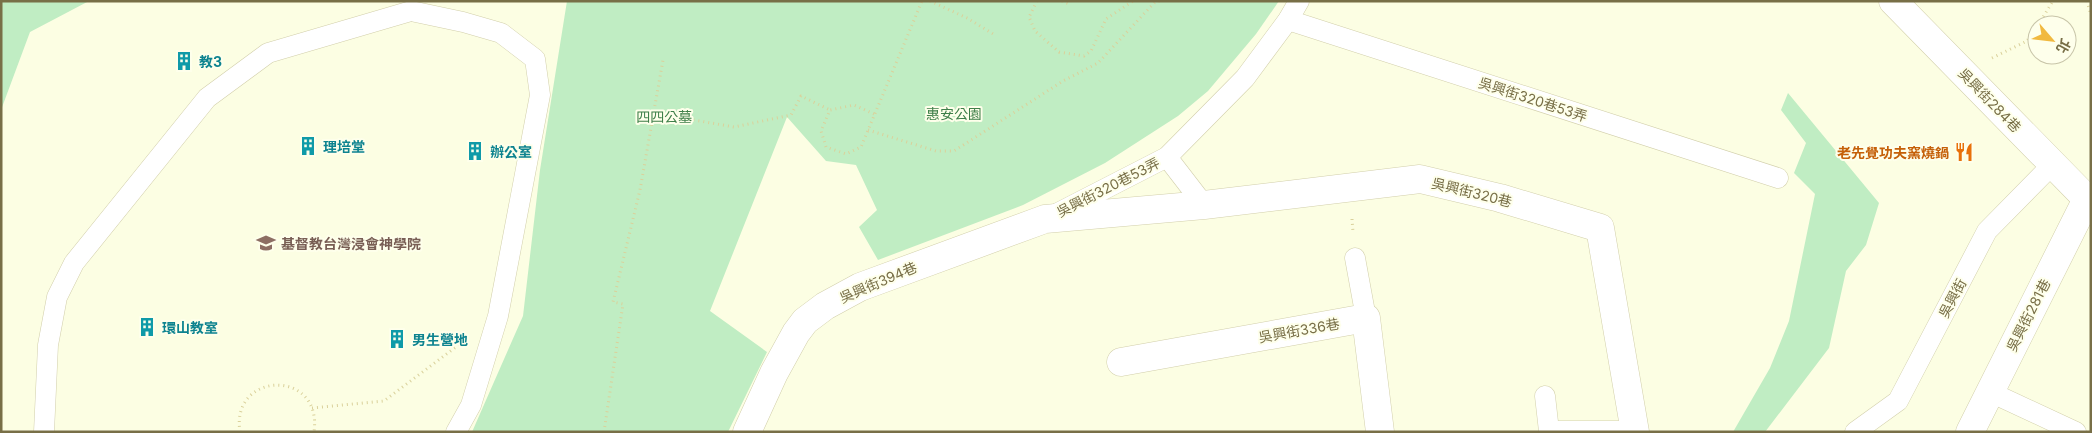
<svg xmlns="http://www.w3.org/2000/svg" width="2092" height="433" font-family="Inter,'Noto Sans TC',sans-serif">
	<rect width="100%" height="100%" fill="#fcfee3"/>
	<!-- green -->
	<g fill="#c0edc3">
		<path d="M1,1h88l-59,31 -29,78z"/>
		<path d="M567,1h712l-23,33 -48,57 -30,25 -73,47 -82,42 -145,55 -19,-33 18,-17 -21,-45 -30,-4 -39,-44 -77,194 57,41 -39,80h-256l51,-116 17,-146z"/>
		<path d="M1788,93l91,110 -13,42 -20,26 -17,77 -64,84h-32l37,-64 19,-47 26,-127 -21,-21 12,-30 -25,-33z"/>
	</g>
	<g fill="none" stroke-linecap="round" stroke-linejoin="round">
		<!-- service casing -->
		<g stroke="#d2cfab" stroke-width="21">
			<g id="service">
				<path d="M1288,20l490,158"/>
				<path d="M1167,157l37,48"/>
				<path d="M1054,215l113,-58 78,-79 43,-58 11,-19"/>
				<path d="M1355,258l11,60"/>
				<path d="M1990,392l86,40"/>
				<path d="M1545,396l4,35h85"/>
				<path d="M44,432l4,-87 9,-48 17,-34 133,-165 61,-45 143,-42 52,11 38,11 34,26 5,36 -42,221 -27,89 -15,27"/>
				<path d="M1855,432l43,-31 89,-170 66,-67"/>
			</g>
		</g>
		<!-- minor casing -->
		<g stroke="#d2cfab" stroke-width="29">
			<g id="minor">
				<path d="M1893,1l194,198"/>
				<path d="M1121,362l245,-44 14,114"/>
				<path d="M747,432l27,-59 22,-40 9,-12 20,-15 35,-19 185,-68 159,-14 216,-26 80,19 100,30 35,204"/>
				<path d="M1970,432l117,-233"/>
			</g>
		</g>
		<!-- path -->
		<g stroke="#dad19b" stroke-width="3" stroke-dasharray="1 4" stroke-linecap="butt">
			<path d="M930,1l37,17 28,17"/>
			<path d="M1037,1l-8,16 6,14 24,21 25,4 7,-5 15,-32 27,-18"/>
			<path d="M1062,1l7,3 1,-3"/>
			<path d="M2087,1l4,14"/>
			<path d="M2038,25l15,-24"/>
			<path d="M1992,58l35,-17 10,-15"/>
			<path d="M654,113l80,14 57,-12 10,-19 29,14"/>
			<path d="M874,114l-20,-9 -24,5 -9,21 5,16 20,7 15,-7 61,-146"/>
			<path d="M868,130l68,21h18l109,-70 35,-18 57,-61 5,-1"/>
			<path d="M1352,219l1,13"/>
			<path d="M312,408l72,-7 76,-57"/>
			<path d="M240,432c-10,-61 83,-64 74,0"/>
			<path d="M604,432l19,-128 -10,-2 27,-112 23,-130"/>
		</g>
		<!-- service -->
		<use href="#service" stroke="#fff" stroke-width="20"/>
		<!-- minor -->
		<use href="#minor" stroke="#fff" stroke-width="28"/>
	</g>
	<!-- icons -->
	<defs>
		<g id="building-bare" transform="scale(1.5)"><path d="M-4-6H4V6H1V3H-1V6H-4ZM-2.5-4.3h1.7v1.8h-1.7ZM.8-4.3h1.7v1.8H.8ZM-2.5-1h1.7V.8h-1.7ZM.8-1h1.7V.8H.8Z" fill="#0f9aa8" stroke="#feffeb" stroke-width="2.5" paint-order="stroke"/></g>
		<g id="restaurant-bare" transform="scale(1.5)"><path d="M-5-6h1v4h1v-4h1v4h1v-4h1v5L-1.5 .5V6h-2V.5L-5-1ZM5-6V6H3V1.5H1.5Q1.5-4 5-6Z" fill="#e8710a" stroke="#feffeb" stroke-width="2.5" paint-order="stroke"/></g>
		<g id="school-bare" transform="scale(1.5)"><path d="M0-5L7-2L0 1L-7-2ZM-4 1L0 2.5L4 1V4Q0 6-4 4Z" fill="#8d6e63" stroke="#feffeb" stroke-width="2.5" paint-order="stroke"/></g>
	</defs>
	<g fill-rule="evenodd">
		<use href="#building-bare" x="184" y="61"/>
		<use href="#building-bare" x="308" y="146"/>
		<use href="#building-bare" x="475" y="151"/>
		<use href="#restaurant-bare" x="1964" y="152"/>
		<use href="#school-bare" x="266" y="243"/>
		<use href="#building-bare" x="147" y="327"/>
		<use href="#building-bare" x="397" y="339"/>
	</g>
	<g text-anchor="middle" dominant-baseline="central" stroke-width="4" stroke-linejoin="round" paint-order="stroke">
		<!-- culture labels -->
		<g font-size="14" font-weight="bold" fill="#0d838f" stroke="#feffeb" text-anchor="start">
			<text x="199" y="61">教3</text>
			<text x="323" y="146">理培堂</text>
			<text x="490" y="151">辦公室</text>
			<text x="162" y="327">環山教室</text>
			<text x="412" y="339">男生營地</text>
		</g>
		<!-- street labels -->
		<g font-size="14" fill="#786f47" stroke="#feffeb">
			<text transform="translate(1533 99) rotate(18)">吳興街320巷53弄</text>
			<text transform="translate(1990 100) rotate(46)">吳興街284巷</text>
			<text transform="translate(1108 187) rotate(-27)">吳興街320巷53弄</text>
			<text transform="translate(1472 192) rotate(14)">吳興街320巷</text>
			<text transform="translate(878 282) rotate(-23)">吳興街394巷</text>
			<text transform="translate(1952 298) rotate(-62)">吳興街</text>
			<text transform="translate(2028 315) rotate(-63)">吳興街281巷</text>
			<text transform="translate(1299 330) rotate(-10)">吳興街336巷</text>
		</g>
		<!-- park labels -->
		<g font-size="14" fill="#3e7f49" stroke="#feffeb">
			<text x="954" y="113">惠安公園</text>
			<text x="664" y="116">四四公墓</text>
		</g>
		<!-- food labels -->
		<g font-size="14" font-weight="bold" fill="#c56008" stroke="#feffeb" text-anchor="end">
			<text x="1949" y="152">老先覺功夫窯燒鍋</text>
		</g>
		<!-- education labels -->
		<g font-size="14" font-weight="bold" fill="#785e54" stroke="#feffeb" text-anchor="start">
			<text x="281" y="243">基督教台灣浸會神學院</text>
		</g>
	</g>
	<!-- border -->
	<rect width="2092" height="433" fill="none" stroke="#786f47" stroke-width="5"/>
	<!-- north arrow -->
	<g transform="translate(2052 40) rotate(118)"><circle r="24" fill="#feffeb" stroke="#c8c5a9"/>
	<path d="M0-4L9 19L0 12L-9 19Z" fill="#f1b93f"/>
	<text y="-8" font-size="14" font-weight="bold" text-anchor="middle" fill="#786f47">北</text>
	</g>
</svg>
